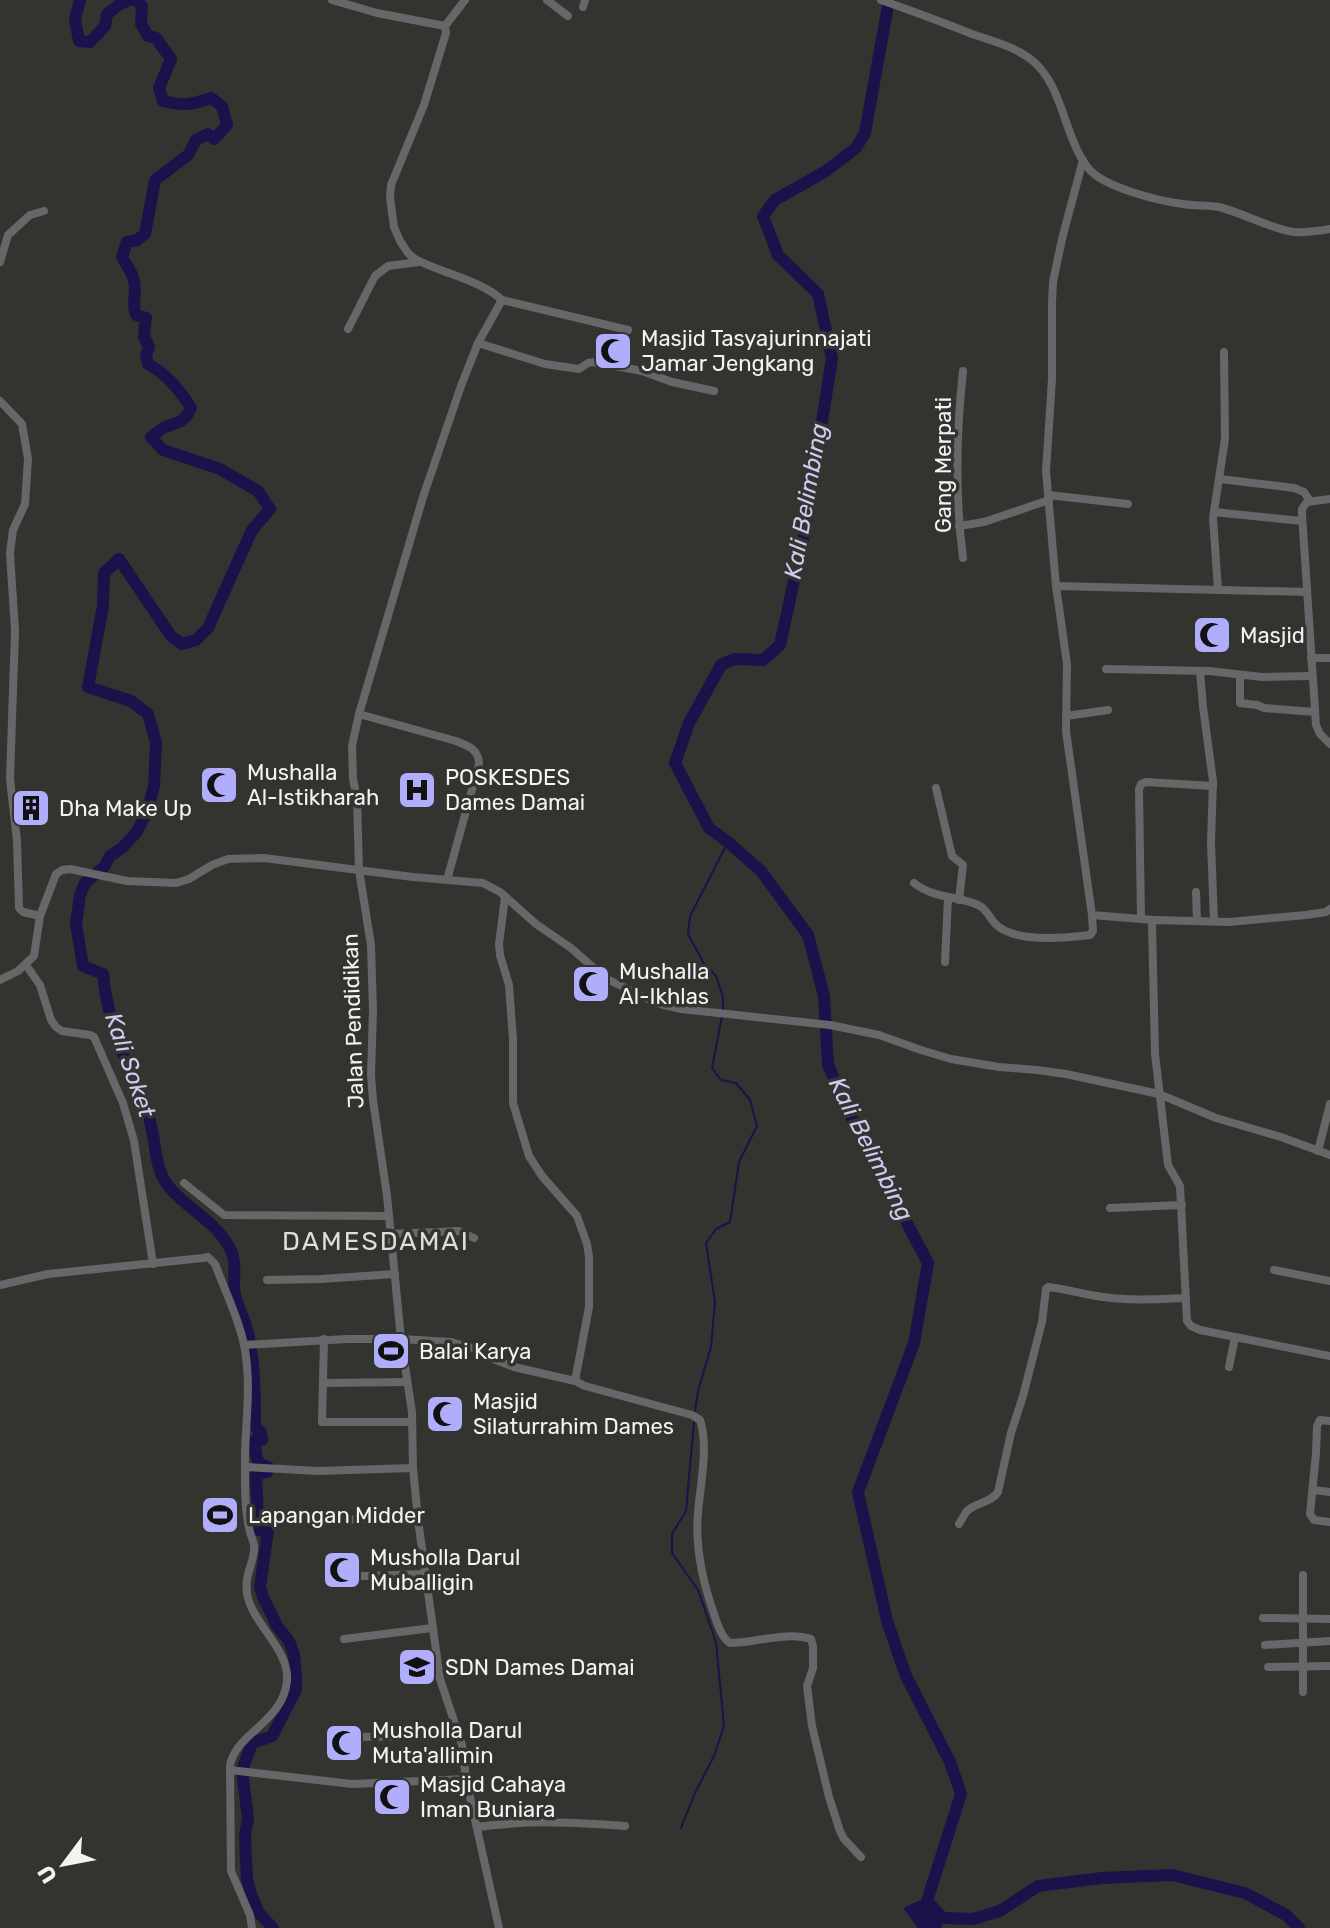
<svg xmlns="http://www.w3.org/2000/svg" width="1330" height="1928" font-family="Rubik,sans-serif">
	<rect width="100%" height="100%" fill="#33342f"/>
	<!-- water -->
	<path fill="#1d114b" d="M923,1899l20,27 -3,2h-22l-15,-20z"/>
	<g fill="none" stroke-linecap="round" stroke-linejoin="round">
		<!-- stream -->
		<g stroke="#1d114b" stroke-width="2">
			<path d="M723,1010v-13l-7,-21 -13,-14 -15,-28 2,-18 38,-74"/>
			<path d="M695,1411l3,-20 13,-44 4,-45 -9,-59 10,-14 14,-7 9,-60 18,-36 -7,-26 -14,-17 -15,-3 -9,-12 10,-52"/>
			<path d="M681,1828l14,-35 19,-37 10,-30 -8,-84 -18,-52 -26,-37v-19l14,-23 8,-89"/>
		</g>
		<!-- river -->
		<g stroke="#1d114b" stroke-width="12">
			<path d="M80,0l-5,19 4,22 11,1 15,-16 2,-12 13,-10 10,-4"/>
			<path d="M136,0l6,6 -1,18 7,12 8,2 15,21 -12,29 4,13c21,5 28,4 48,-3l11,8 5,19 -13,14 -6,-5 -12,6 -8,15 -33,25 -10,54 -8,6 -10,2 -5,15c6,11 13,19 13,32 0,11 -3,15 1,26l10,3 -2,18 5,11 -3,8 2,9c19,10 32,26 43,44 -8,17 -13,13 -28,20 -2,1 -10,8 -12,9l12,13 57,19 38,22 12,18 -18,21 -44,98 -12,12 -14,4 -11,-8 -52,-77 -15,14 -1,33 -15,81 43,14 17,13 8,29 -2,43 -7,26 -11,21 -14,15 -12,8 -6,11 -19,16 -5,12 -4,29 7,42 20,8c3,34 14,67 27,99 6,15 14,30 19,45 8,24 4,49 20,69 20,24 51,36 63,66 5,13 0,28 3,42 3,12 9,23 12,34 8,32 8,65 8,97l6,7 1,7h-7l1,15 3,8 9,4 -1,5 -11,3 2,40 -3,8 3,7 10,1 -8,56 3,10 14,29 12,15 5,14 2,20v15l-24,46 -20,7 -10,27 6,49 -3,16 2,44 5,18 7,16 14,15"/>
			<path d="M889,0l-24,133 -9,15 -30,23 -51,29 -12,16 15,39 40,39 14,64 -27,172 -25,115 -17,15 -29,-1 -13,6 -32,58 -14,40 34,65 19,14 33,29 47,64 16,61 4,69 20,46 80,152 -14,80 -56,149 29,129 19,55 44,86 11,32 -34,107 16,17 30,1 27,-8 38,-25 64,-8 70,-3 73,18 41,22 13,13"/>
		</g>
		<!-- minor -->
		<g stroke="#67676a" stroke-width="8">
			<path d="M332,0l45,13 68,13"/>
			<path d="M465,0l-20,26 1,7 -22,72 -33,80 -1,13 4,29 6,14 8,12 7,6c26,14 66,21 87,41l126,30"/>
			<path d="M547,0l21,16"/>
			<path d="M881,0c31,11 61,22 91,34 21,7 44,13 61,27 30,25 31,76 55,107 15,19 70,33 95,36 12,2 24,1 36,3 24,6 52,22 75,25 12,1 24,-1 36,-3"/>
			<path d="M583,7l2,-7"/>
			<path d="M1083,160l-21,79 -9,43 -1,21v76l-6,92 10,115 11,78 -1,67 26,184 61,5"/>
			<path d="M0,262l8,-27 22,-20 14,-4"/>
			<path d="M348,329l27,-53 13,-10 31,-4"/>
			<path d="M478,343l67,21 34,5 9,-6 6,-1 48,9 30,11 42,9"/>
			<path d="M963,371c-7,63 -8,125 0,187"/>
			<path d="M0,401l22,23 6,35 -3,45 -12,26 -3,23 5,78 -5,148 7,62 2,67 4,4 17,4"/>
			<path d="M1220,479l74,9 10,4 6,9"/>
			<path d="M1048,495l80,9"/>
			<path d="M1330,499l-23,3 -5,7v5l14,211 4,9 10,10"/>
			<path d="M1214,512l88,9"/>
			<path d="M959,526l25,-4 65,-22"/>
			<path d="M1056,586l251,6"/>
			<path d="M1218,590l-5,-72 12,-79 -1,-87"/>
			<path d="M1311,658h19"/>
			<path d="M1106,669l103,2 53,6 50,-1"/>
			<path d="M1200,671l3,36 10,74 -2,62 3,78"/>
			<path d="M1240,675v28l17,2 7,3 51,4"/>
			<path d="M359,714l97,27c12,5 23,8 23,23l-32,116"/>
			<path d="M1066,716l42,-6"/>
			<path d="M936,788l16,68 11,9 -4,35"/>
			<path d="M914,883c20,16 42,12 64,22 10,4 12,16 21,22 20,15 67,11 91,8l3,-4 -1,-16"/>
			<path d="M1196,892l1,29"/>
			<path d="M505,897l-6,47 1,11 9,30 4,54v64l16,53 13,20 35,40 10,28 2,13v50l-14,74 10,5 107,29 8,5c9,26 0,66 -2,93 -3,34 4,66 15,98 4,11 7,25 17,32 24,0 58,-12 81,-4l2,7v22l-6,18 5,40 17,71 11,34 4,8 17,18"/>
			<path d="M1330,909l-4,3 -20,3 -77,7 -74,-2 -3,3 3,131 13,111 12,21 7,135 4,5 9,4 130,26"/>
			<path d="M1141,919l-2,-130 2,-5 5,-2 67,4"/>
			<path d="M945,962l3,-64"/>
			<path d="M26,965l14,20 11,35 5,7 6,4 28,4 4,2 29,66 11,38 19,123"/>
			<path d="M0,980l18,-9 16,-15 6,-40 16,-42 6,-4 8,-1 57,12 49,2 13,-4 23,-14 16,-6 36,-1 149,19 70,6 17,9 36,32 35,24 34,30 51,25 25,6 149,16 49,10 42,15 30,9 48,8 38,3 29,4 93,20 57,24 65,19 49,18"/>
			<path d="M1318,1151l12,-47"/>
			<path d="M184,1183l40,32 165,1"/>
			<path d="M1110,1208l72,-3"/>
			<path d="M391,1234l68,-3 15,7"/>
			<path d="M1274,1270l56,11"/>
			<path d="M267,1280l54,-1 74,-5"/>
			<path d="M0,1285l48,-11 155,-16 5,-1 7,7c10,27 25,57 30,86 6,35 1,69 0,104 0,24 -1,50 4,74 1,6 4,11 5,17 2,15 -10,28 -7,48 4,30 43,56 40,88 -4,41 -50,51 -57,84l1,106 19,44 2,13"/>
			<path d="M324,1339l-2,83h90"/>
			<path d="M244,1345l103,-6h54l50,3 25,7 12,8 26,10 61,14"/>
			<path d="M1229,1367l6,-30"/>
			<path d="M324,1383l83,-1"/>
			<path d="M1330,1421l-10,-1 -3,6 -1,27 -6,61 4,6 16,2"/>
			<path d="M245,1467l73,4 95,-3"/>
			<path d="M1313,1490l17,2"/>
			<path d="M323,1522l34,-3 61,1"/>
			<path d="M959,1524c2,-3 6,-11 8,-13 10,-9 24,-8 31,-19l13,-59 12,-37 19,-74 4,-33 2,-2c19,2 37,8 55,10 28,4 55,2 82,1"/>
			<path d="M334,1577l92,-3"/>
			<path d="M1263,1618l67,1"/>
			<path d="M344,1639l88,-11"/>
			<path d="M1265,1645l65,-4"/>
			<path d="M1268,1667l62,-1"/>
			<path d="M1303,1692v-117"/>
			<path d="M351,1737l108,-1"/>
			<path d="M230,1770l122,14 114,-5"/>
			<path d="M477,1827c51,-7 97,-5 148,-1"/>
			<path d="M499,1928l-33,-149 -4,-34 -22,-66 -22,-159 -5,-52 -1,-56 -11,-73 -14,-143 -14,-96 -2,-25 2,-64 -2,-66 -12,-75 -2,-72 -4,-19 -1,-33 7,-32 64,-217 38,-111 17,-43 24,-43"/>
		</g>
	</g>
	<!-- icons -->
	<defs>
		<g id="mosque-square" transform="scale(2)"><rect x="-9" y="-9" width="18" height="18" rx="4" fill="#b0adfa" stroke="#33342f"/><path d="M3.5-4.9A6 6 0 1 0 3.5 4.9A5 5 0 1 1 3.5-4.9Z" fill="#111"/></g>
		<g id="hospital-square" transform="scale(2)"><rect x="-9" y="-9" width="18" height="18" rx="4" fill="#b0adfa" stroke="#33342f"/><path d="M-5-5h3v3.5h4V-5h3V5h-3V1.5h-4V5h-3Z" fill="#111"/></g>
		<g id="building-square" transform="scale(2)"><rect x="-9" y="-9" width="18" height="18" rx="4" fill="#b0adfa" stroke="#33342f"/><path d="M-4-6H4V6H1V3H-1V6H-4ZM-2.5-4.3h1.7v1.8h-1.7ZM.8-4.3h1.7v1.8H.8ZM-2.5-1h1.7V.8h-1.7ZM.8-1h1.7V.8H.8Z" fill="#111"/></g>
		<g id="stadium-square" transform="scale(2)"><rect x="-9" y="-9" width="18" height="18" rx="4" fill="#b0adfa" stroke="#33342f"/><path d="M0-5a6.5 5 0 1 0 0 10a6.5 5 0 1 0 0-10ZM-3.5-1.8h7v3.6h-7Z" fill="#111"/></g>
		<g id="school-square" transform="scale(2)"><rect x="-9" y="-9" width="18" height="18" rx="4" fill="#b0adfa" stroke="#33342f"/><path d="M0-5L7-2L0 1L-7-2ZM-4 1L0 2.5L4 1V4Q0 6-4 4Z" fill="#111"/></g>
	</defs>
	<g fill-rule="evenodd">
		<use href="#mosque-square" x="613" y="351"/>
		<use href="#mosque-square" x="1212" y="635"/>
		<use href="#mosque-square" x="219" y="785"/>
		<use href="#hospital-square" x="417" y="790"/>
		<use href="#building-square" x="31" y="808"/>
		<use href="#mosque-square" x="591" y="984"/>
		<use href="#stadium-square" x="391" y="1351"/>
		<use href="#mosque-square" x="445" y="1414"/>
		<use href="#stadium-square" x="220" y="1515"/>
		<use href="#mosque-square" x="342" y="1570"/>
		<use href="#school-square" x="417" y="1667"/>
		<use href="#mosque-square" x="344" y="1743"/>
		<use href="#mosque-square" x="392" y="1797"/>
	</g>
	<g text-anchor="middle" dominant-baseline="central" stroke-width="7" stroke-linejoin="round" paint-order="stroke">
		<!-- poi labels -->
		<g font-size="22" fill="#f3f4f1" stroke="#33342f" text-anchor="start">
			<text x="641" y="338">Masjid Tasyajurinnajati<tspan x="641" dy="25">Jamar Jengkang</tspan></text>
			<text x="1240" y="635">Masjid</text>
			<text x="247" y="772">Mushalla<tspan x="247" dy="25">Al-Istikharah</tspan></text>
			<text x="445" y="777">POSKESDES<tspan x="445" dy="25">Dames Damai</tspan></text>
			<text x="59" y="808">Dha Make Up</text>
			<text x="619" y="971">Mushalla<tspan x="619" dy="25">Al-Ikhlas</tspan></text>
			<text x="419" y="1351">Balai Karya</text>
			<text x="473" y="1401">Masjid<tspan x="473" dy="25">Silaturrahim Dames</tspan></text>
			<text x="248" y="1515">Lapangan Midder</text>
			<text x="370" y="1557">Musholla Darul<tspan x="370" dy="25">Muballigin</tspan></text>
			<text x="445" y="1667">SDN Dames Damai</text>
			<text x="372" y="1730">Musholla Darul<tspan x="372" dy="25">Muta'allimin</tspan></text>
			<text x="420" y="1784">Masjid Cahaya<tspan x="420" dy="25">Iman Buniara</tspan></text>
		</g>
		<!-- street labels -->
		<g font-size="22" fill="#f3f4f1" stroke="#33342f">
			<text transform="translate(943 465) rotate(-90)">Gang Merpati</text>
			<text transform="translate(353 1021) rotate(-92)">Jalan Pendidikan</text>
		</g>
		<!-- water labels -->
		<g font-size="24" font-style="italic" fill="#cccbf1" stroke="#33342f">
			<text transform="translate(806 501) rotate(-80)">Kali Belimbing</text>
			<text transform="translate(130 1065) rotate(71)">Kali Soket</text>
			<text transform="translate(871 1149) rotate(63)">Kali Belimbing</text>
		</g>
		<!-- quarter labels -->
		<g font-size="26" letter-spacing="2" fill="#dedfd8" stroke="#33342f">
			<text x="376" y="1241">DAMESDAMAI</text>
		</g>
	</g>
	<!-- north arrow -->
	<g transform="translate(64 1864) rotate(238)" stroke="#33342f" stroke-width="6" paint-order="stroke">
	<path d="M0-6L14 30L0 20L-14 30Z" fill="#f3f4f1"/>
	<text y="-12" font-size="22" font-weight="bold" text-anchor="middle" fill="#f3f4f1">U</text>
	</g>
</svg>
